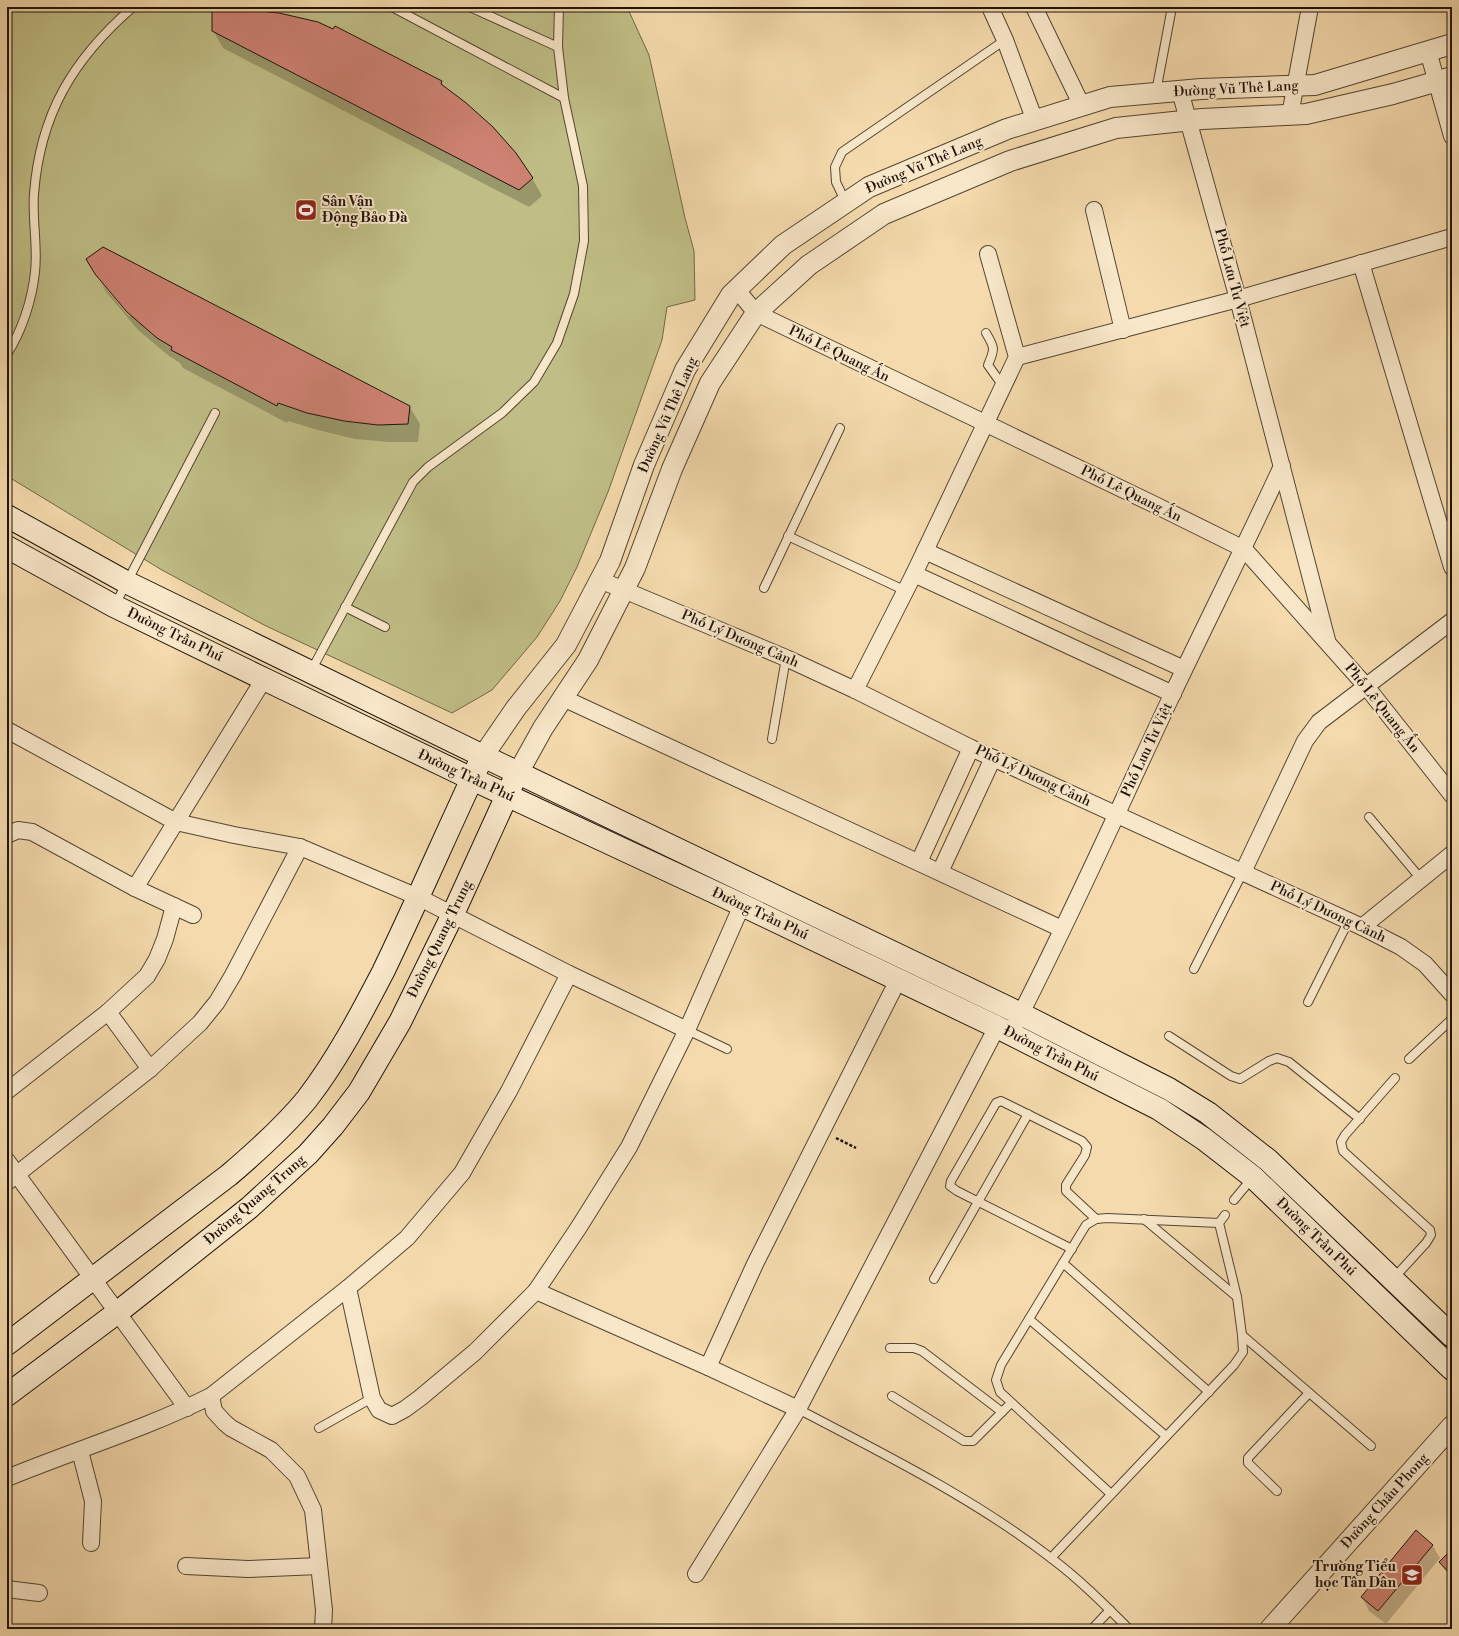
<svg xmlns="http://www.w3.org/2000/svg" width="1459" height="1636" font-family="'Libre Bodoni',serif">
	<rect width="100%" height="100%" fill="#f4daac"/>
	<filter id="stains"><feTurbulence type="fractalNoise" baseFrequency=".005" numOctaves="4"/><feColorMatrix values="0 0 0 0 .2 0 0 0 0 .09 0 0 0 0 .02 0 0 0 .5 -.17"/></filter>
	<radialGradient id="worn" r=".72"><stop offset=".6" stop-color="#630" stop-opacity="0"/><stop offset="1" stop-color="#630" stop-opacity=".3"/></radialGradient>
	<!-- green -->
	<path fill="#c0be86" stroke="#706849" d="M7,7h620l22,48 36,163 9,33 1,49 -28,7 -5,33 -54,152 -31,75 -17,34 -23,36 -45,53 -40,23 -188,-88 -102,-55 -155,-94z"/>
	<!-- shadow -->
	<g fill="#0003">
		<path d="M213,30l228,52 4,6 87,90 10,18 -13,11 -306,-159z"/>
		<path d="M101,283l28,33 2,-1 278,91 11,18 -2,18h-29l-34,-3 -37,-9 -30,-9 -1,2 -104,-55 -3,-5 -11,-7 -31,-26 -32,-38z"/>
		<path d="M1432,1545l8,13 -54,66 -17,-13 -7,-14z"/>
		<path d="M1452,1551v29l-12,-18z"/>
	</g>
	<!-- building -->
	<g fill="#ce8273" stroke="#1f130c">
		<path d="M229,8l50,5 39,9 15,7 2,-3 107,55 -1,3 24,18 28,25 23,26 17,25 -14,12 -307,-159v-21z"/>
		<path d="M103,247l307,159 -2,18 -30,1 -34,-4 -37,-8 -29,-10 -1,3 -106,-56 1,-3 -15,-9 -30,-26 -32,-38 -9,-15z"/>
		<path d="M1416,1530l17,15 -55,66 -17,-14z"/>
		<path d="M1452,1549v27l-13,-14z"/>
	</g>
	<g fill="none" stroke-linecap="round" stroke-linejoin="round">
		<!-- service casing -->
		<g stroke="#544534" stroke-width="10">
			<g id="service">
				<path d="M392,7l172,91"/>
				<path d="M470,7l88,40"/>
				<path d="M1156,92l16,-85"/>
				<path d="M846,203l-10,-21 -1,-15 7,-15 163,-112"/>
				<path d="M986,333c9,15 9,16 2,32l15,21"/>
				<path d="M7,354c15,-23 25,-54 28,-82 3,-25 -3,-53 -1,-78 6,-80 39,-135 99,-187"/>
				<path d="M788,536l118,55"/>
				<path d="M764,588l76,-160"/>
				<path d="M115,605l100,-192"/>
				<path d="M345,607l40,20"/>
				<path d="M311,671l102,-189 15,-15 74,-54 32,-31 23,-39 17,-49 10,-53 -1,-55 -19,-88 -6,-51 1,-40"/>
				<path d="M772,739l14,-81"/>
				<path d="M1369,817l52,62"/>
				<path d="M1194,969l49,-97"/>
				<path d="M1308,1002l40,-80"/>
				<path d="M687,1030l40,19"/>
				<path d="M1169,1036l62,40 9,3 29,-18 8,-3 12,4 71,57"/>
				<path d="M1409,1059l43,-40"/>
				<path d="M1234,1200l19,-23"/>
				<path d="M1144,1219l93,78"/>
				<path d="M1072,1249l-115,-58 -7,-5 1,-5 45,-78 5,-2 81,40 5,6 -2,8 -19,30v6l30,28"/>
				<path d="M1063,1263l146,129"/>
				<path d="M934,1279l94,-165"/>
				<path d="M1393,1279l33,-36 5,-8 -1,-5 -87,-79 -2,-9 4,-7 50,-57"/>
				<path d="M1029,1319l137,117"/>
				<path d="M1242,1335l129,111"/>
				<path d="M890,1348h24l8,3 80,61"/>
				<path d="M892,1396l72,45h9l38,-38"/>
				<path d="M798,1409c86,45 175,89 253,149 28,21 53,46 78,71"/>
				<path d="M319,1428l53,-30"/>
				<path d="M1277,1491l-29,-28v-5l61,-65"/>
				<path d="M1111,1494l-111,-102 -4,-12 5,-15 85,-140 10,-6 11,-1 112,5"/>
				<path d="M1051,1558l183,-193 9,-13 -1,-17 -5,-38 -18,-74 6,-8"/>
				<path d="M1092,1629l18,-19"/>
			</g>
		</g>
		<!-- minor casing -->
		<g stroke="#544534" stroke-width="18">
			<g id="minor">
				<path d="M990,7l15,33 30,81"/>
				<path d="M1034,7l48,99"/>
				<path d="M1428,51l24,85"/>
				<path d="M1180,91l58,208 89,341"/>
				<path d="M1290,115l20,-108"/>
				<path d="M1094,210l29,120"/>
				<path d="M1361,263l91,304"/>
				<path d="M737,290l19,23 393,189 95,47 121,136 87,110"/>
				<path d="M1017,357l221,-58 214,-62"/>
				<path d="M925,551l259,118"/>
				<path d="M914,574l259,120"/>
				<path d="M600,580l186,78 69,32 116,58 391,179 39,20 24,17 27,30"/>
				<path d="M855,690l59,-116 103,-217 -29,-103"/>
				<path d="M563,698l499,231"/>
				<path d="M7,730l169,92 58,13 66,12 118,50 151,77 118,56"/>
				<path d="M7,835l11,-5 14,2 103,56 58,27"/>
				<path d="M919,862l52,-114"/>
				<path d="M940,872l53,-114"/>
				<path d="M1243,872l62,-131 14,-19 133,-101"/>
				<path d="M135,888l129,-209"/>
				<path d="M1362,927l90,-73"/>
				<path d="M108,1012l42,57"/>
				<path d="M1016,1023c56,-108 105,-220 157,-330 36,-76 74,-151 109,-227"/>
				<path d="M7,1091l101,-79 39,-36 10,-17 8,-20 9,-33"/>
				<path d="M7,1161l180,247"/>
				<path d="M7,1182l143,-113 50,-46 17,-21 16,-27 67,-128"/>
				<path d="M348,1288l24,110 7,12 13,6 13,-7 15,-11 55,-46 61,-61 43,-64 50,-80 58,-117 55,-125"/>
				<path d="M536,1291l172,76 90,42 199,-382"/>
				<path d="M708,1367l47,-103 143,-284"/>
				<path d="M211,1396l3,15 11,12 6,5 40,22 26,26 16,34 11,100 -1,19"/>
				<path d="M80,1451l13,50 -2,42"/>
				<path d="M7,1478c68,-28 138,-49 204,-82l137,-108 59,-50 55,-65 47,-82 60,-117"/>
				<path d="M186,1566l62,3 71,-3"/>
				<path d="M696,1574l102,-165"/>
				<path d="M7,1589l32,4"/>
			</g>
		</g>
		<!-- tertiary casing -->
		<g stroke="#544534" stroke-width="22">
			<g id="tertiary">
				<path d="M483,756l33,-48 50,-63 34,-65 10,-19 34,-96 41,-95 46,-75 52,-50 86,-58 138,-58 103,-32 91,-8 114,-4 137,-41"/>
				<path d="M518,773l25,-45 45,-68 47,-92 37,-99 38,-86 46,-70 53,-48 75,-51 126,-53 106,-33 86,-9 104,-5 87,-20 59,-17"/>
				<path d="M1270,1629l182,-203"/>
			</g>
		</g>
		<!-- secondary casing -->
		<g stroke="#1f130c" stroke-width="24">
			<g id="secondary">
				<path d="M7,516l119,66 357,174 538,258 148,75 39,24 60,47 184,176"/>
				<path d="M7,547l107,59 150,73 208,100 270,126 255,122 162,82 45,30 49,38 199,192"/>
				<path d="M7,1344l222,-169c27,-23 55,-48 78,-76 30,-39 53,-83 76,-127 33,-68 63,-138 95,-206"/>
				<path d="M7,1395l111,-83 131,-104 59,-54 25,-28 26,-34 41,-70 53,-108 60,-132"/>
			</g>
		</g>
		<!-- path -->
		<path stroke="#1f130c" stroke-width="2.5" stroke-dasharray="3 2" stroke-linecap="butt" d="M836,1138l20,10"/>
		<!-- service -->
		<use href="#service" stroke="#f8e7c9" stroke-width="8"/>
		<!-- minor -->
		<use href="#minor" stroke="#f8e7c9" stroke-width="16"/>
		<!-- tertiary -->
		<use href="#tertiary" stroke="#f8e7c9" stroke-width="20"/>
		<!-- secondary -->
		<use href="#secondary" stroke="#f8e7c9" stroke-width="22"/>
	</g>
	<!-- icons -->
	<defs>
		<g id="stadium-square" transform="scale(1.15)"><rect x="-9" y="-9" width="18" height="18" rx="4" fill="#8f2418" stroke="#f8e7c9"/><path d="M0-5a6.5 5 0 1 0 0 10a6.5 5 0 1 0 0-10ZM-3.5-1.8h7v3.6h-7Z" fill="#fff"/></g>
		<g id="school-square" transform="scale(1.15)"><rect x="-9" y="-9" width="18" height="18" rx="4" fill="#8f2418" stroke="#f8e7c9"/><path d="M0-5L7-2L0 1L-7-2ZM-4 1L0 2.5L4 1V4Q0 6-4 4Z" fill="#fff"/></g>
	</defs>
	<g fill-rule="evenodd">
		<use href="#stadium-square" x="306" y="210"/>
		<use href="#school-square" x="1412" y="1575"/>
	</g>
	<g text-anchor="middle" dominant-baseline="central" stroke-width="4" stroke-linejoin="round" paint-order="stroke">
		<!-- street labels -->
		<g font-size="14" fill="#1f130c" stroke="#f8e7c9">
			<text transform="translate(1236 89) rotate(-3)">Đường Vũ Thê Lang</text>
			<text transform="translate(924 165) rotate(-23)">Đường Vũ Thê Lang</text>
			<text transform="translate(1232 278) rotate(75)">Phố Lưu Tư Việt</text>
			<text transform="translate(839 354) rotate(26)">Phố Lê Quang Ấn</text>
			<text transform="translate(668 415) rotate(-66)">Đường Vũ Thê Lang</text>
			<text transform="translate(1131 494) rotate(26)">Phố Lê Quang Ấn</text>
			<text transform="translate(175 635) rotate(26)">Đường Trần Phú</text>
			<text transform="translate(740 639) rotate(23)">Phố Lý Dương Cảnh</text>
			<text transform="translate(1382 708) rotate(51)">Phố Lê Quang Ấn</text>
			<text transform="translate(1147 750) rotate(-65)">Phố Lưu Tư Việt</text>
			<text transform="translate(466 776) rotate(25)">Đường Trần Phú</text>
			<text transform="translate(1033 776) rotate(25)">Phố Lý Dương Cảnh</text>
			<text transform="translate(1328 912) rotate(25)">Phố Lý Dương Cảnh</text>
			<text transform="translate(760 914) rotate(25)">Đường Trần Phú</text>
			<text transform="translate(440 939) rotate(-64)">Đường Quang Trung</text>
			<text transform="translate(1051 1054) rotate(27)">Đường Trần Phú</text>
			<text transform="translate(255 1200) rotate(-41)">Đường Quang Trung</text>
			<text transform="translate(1316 1237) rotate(44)">Đường Trần Phú</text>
			<text transform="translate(1385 1501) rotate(-48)">Đường Châu Phong</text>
		</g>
		<!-- poi labels -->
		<g font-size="14" font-weight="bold" fill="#1f130c" stroke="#f8e7c9" text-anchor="start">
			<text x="322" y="202">Sân Vận<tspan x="322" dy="16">Động Bảo Đà</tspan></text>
			<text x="1396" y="1567" text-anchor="end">Trường Tiểu<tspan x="1396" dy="16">học Tân Dân</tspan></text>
		</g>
	</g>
	<!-- margin -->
	<rect width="1459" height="1636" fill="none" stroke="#f4daac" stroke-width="24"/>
	<rect x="8" y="8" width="1443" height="1620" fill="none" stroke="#1f130c" stroke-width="2"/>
	<rect x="12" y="12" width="1435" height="1612" fill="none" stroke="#1f130c"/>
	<rect width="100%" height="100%" filter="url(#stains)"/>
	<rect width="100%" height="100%" fill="url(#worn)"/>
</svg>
